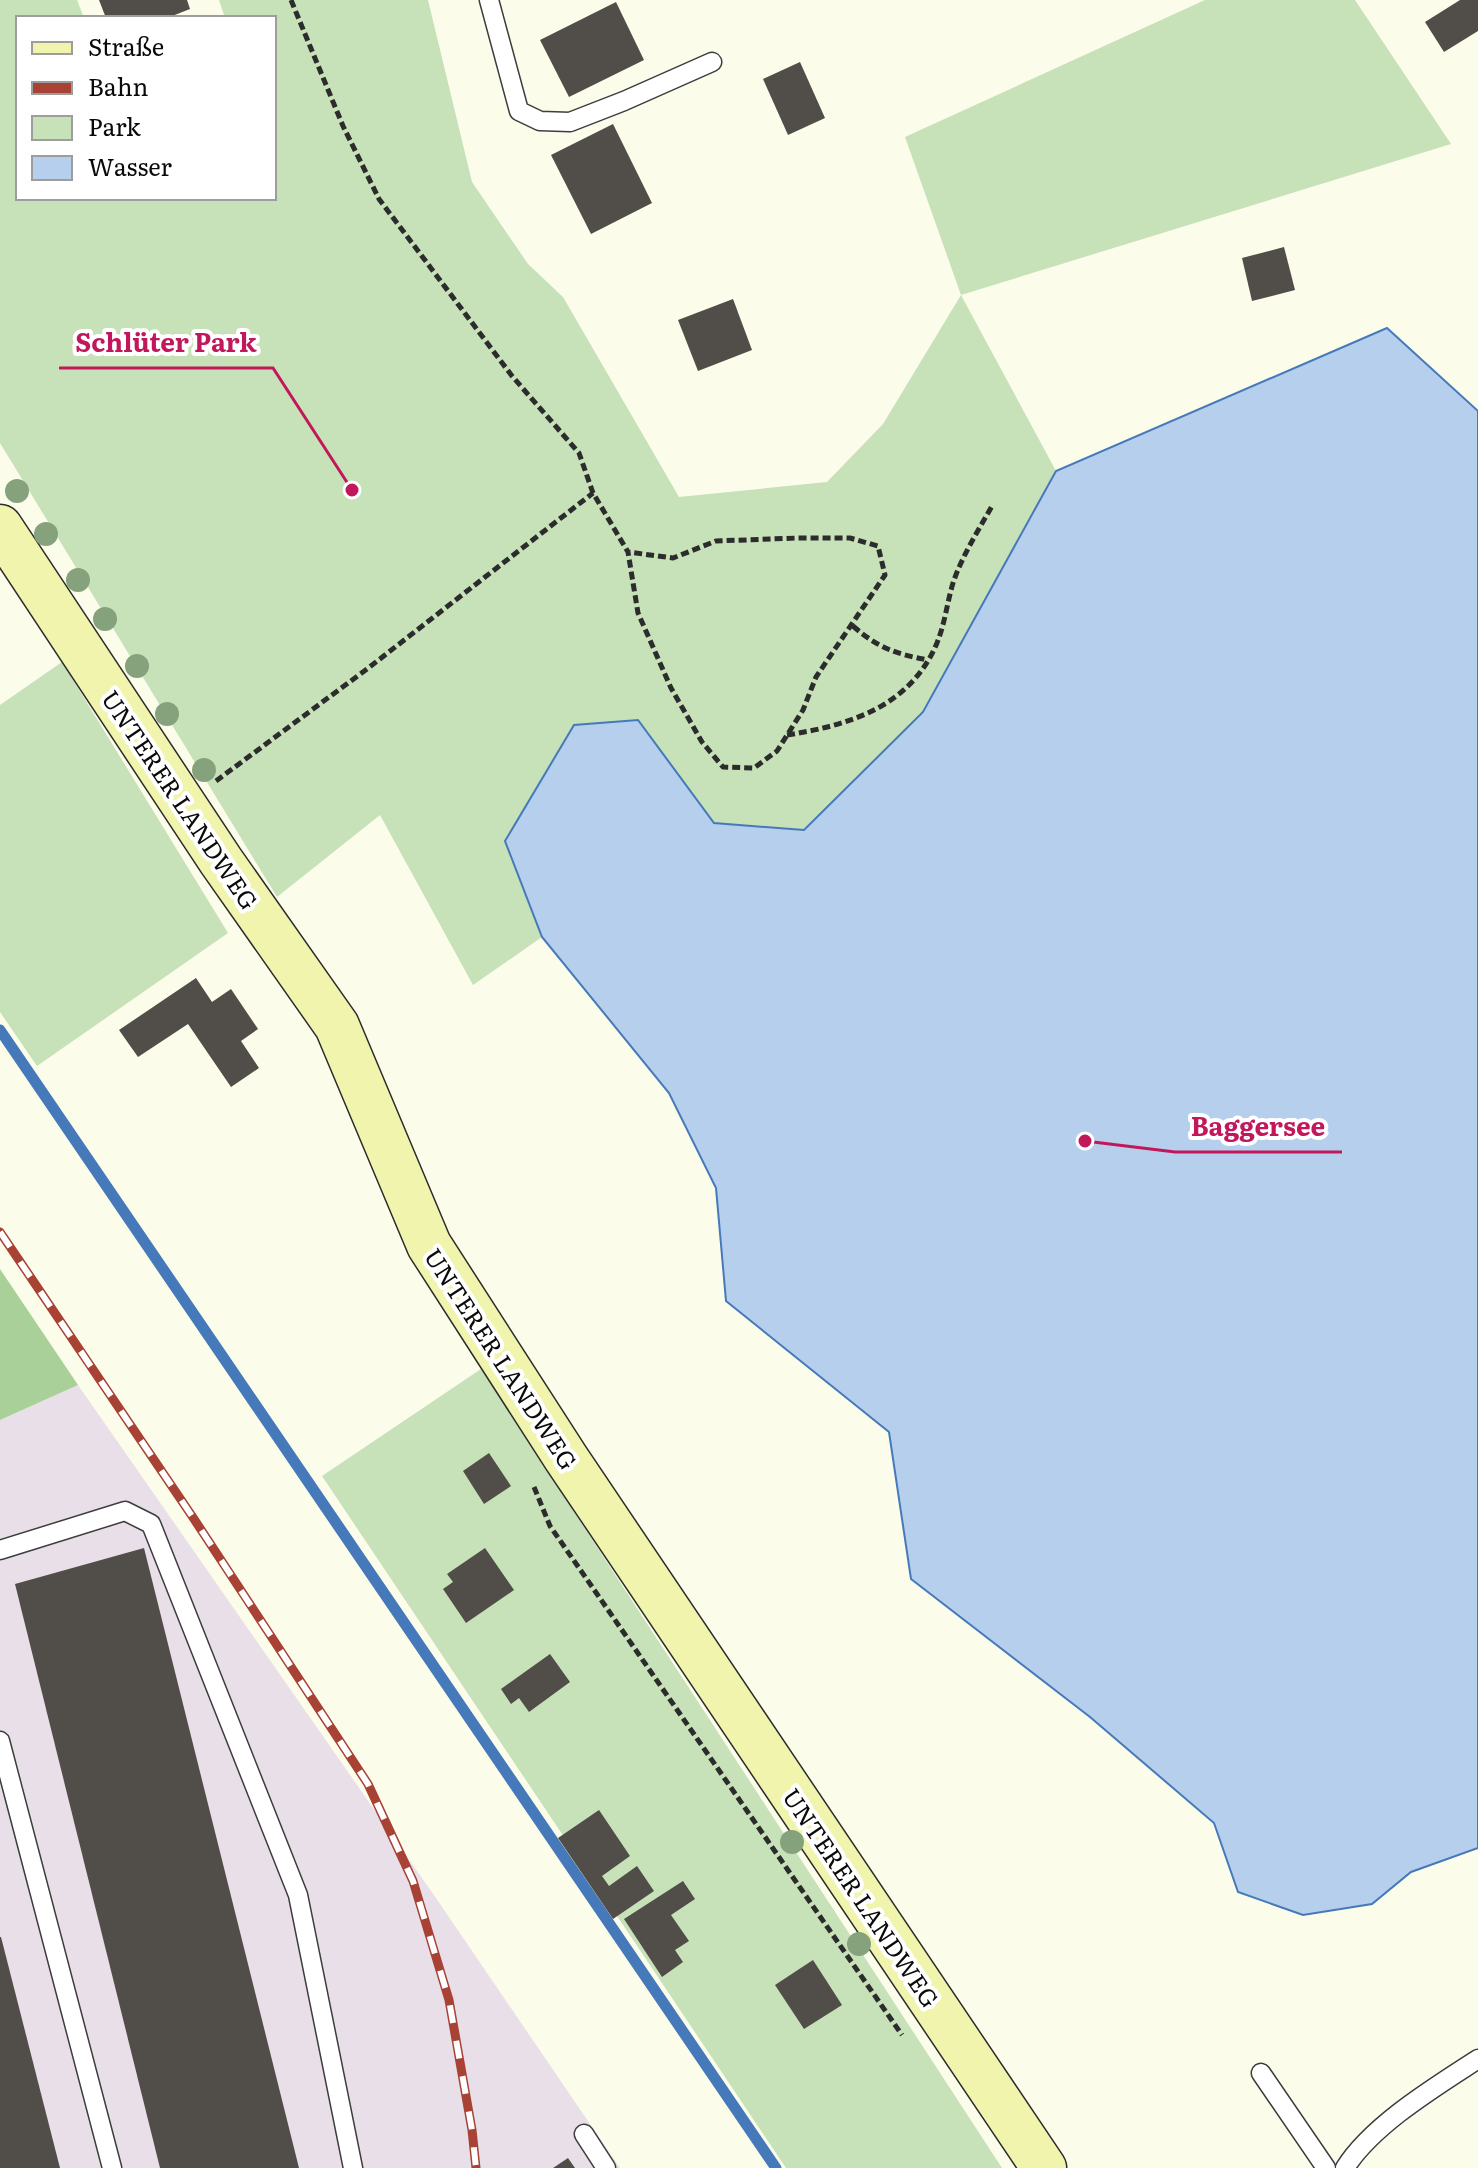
<svg xmlns="http://www.w3.org/2000/svg" width="1478" height="2168" font-family="Literata,serif">
	<rect width="100%" height="100%" fill="#fcfcea"/>
	<!-- industrial -->
	<path fill="#e8dfe8" d="M78,1385l360,516 182,267h-620v-748z"/>
	<!-- green -->
	<g fill="#c7e1b9">
		<path d="M0,0h77l7,18h-66v180h256v-180h-49l-6,-18h209l44,182 56,82 35,33 116,200 148,-15 56,-58 78,-129 -56,-158 300,-137h150l96,144 -490,151 95,176 -133,241 -120,118 -89,-7 -76,-103 -133,121 37,96 -69,48 -93,-170 -103,82 -277,-454z"/>
		<path d="M62,662l166,271 -191,133 -37,-54v-307z"/>
		<path d="M481,1369l521,799h-216l-464,-692z"/>
	</g>
	<!-- forest -->
	<path fill="#aad09a" d="M0,1269l78,116 -78,35z"/>
	<!-- water -->
	<path fill="#b5cfed" stroke="#4679ba" stroke-width="2" d="M1387,328l91,83v1437l-67,24 -39,32 -69,11 -65,-23 -24,-69 -124,-106 -179,-138 -22,-147 -163,-131 -10,-113 -47,-95 -127,-156 -37,-96 69,-116 64,-5 76,103 90,7 119,-118 133,-241z"/>
	<g fill="none" stroke-linecap="round" stroke-linejoin="round">
		<!-- stream -->
		<path stroke="#4679ba" stroke-width="11" d="M0,1030l776,1138"/>
	</g>
	<!-- building -->
	<g fill="#514d48">
		<path d="M99,0h88l3,9 -23,9h-61z"/>
		<path d="M1460,0h18v31l-34,21 -19,-30z"/>
		<path d="M616,2l28,58 -75,37 -29,-57z"/>
		<path d="M800,62l25,56 -37,17 -25,-56z"/>
		<path d="M613,124l39,79 -61,31 -40,-79z"/>
		<path d="M1284,247l11,43 -43,11 -10,-43z"/>
		<path d="M733,299l19,51 -54,21 -20,-51z"/>
		<path d="M196,978l16,24 19,-13 27,40 -17,12 18,27 -28,19 -43,-63 -50,33 -19,-27z"/>
		<path d="M489,1453l22,33 -27,18 -21,-33z"/>
		<path d="M144,1548l155,620h-139l-145,-584z"/>
		<path d="M485,1548l29,42 -48,33 -23,-34 10,-7 -6,-8z"/>
		<path d="M550,1654l20,28 -41,30 -10,-14 -8,6 -10,-15z"/>
		<path d="M599,1810l31,46 -28,20 7,10 28,-20 17,25 -41,28 -55,-81z"/>
		<path d="M683,1881l12,18 -24,16 18,26 -14,9 8,12 -21,15 -38,-58z"/>
		<path d="M0,1937h1l59,231h-60z"/>
		<path d="M813,1960l29,45 -38,24 -29,-44z"/>
		<path d="M568,2158l7,10h-22z"/>
	</g>
	<g fill="none" stroke-linecap="round" stroke-linejoin="round">
		<!-- service casing -->
		<g stroke="#3d3d3d" stroke-width="21">
			<g id="service">
				<path d="M489,0l30,111 21,10 30,1 54,-21 88,-39"/>
				<path d="M0,1550l125,-39 26,13 147,371 55,273"/>
				<path d="M0,1741l112,427"/>
				<path d="M1261,2073l65,95"/>
				<path d="M584,2134l22,34"/>
				<path d="M1345,2168c27,-43 90,-81 133,-109"/>
			</g>
		</g>
		<!-- secondary casing -->
		<g stroke="#2c2c2c" stroke-width="47">
			<path id="secondary" d="M0,527l221,334 116,165 92,219 137,213 478,710"/>
		</g>
		<!-- path -->
		<g stroke="#2c2c2c" stroke-width="5" stroke-dasharray="8 4" stroke-linecap="butt">
			<path d="M291,0l52,126 36,73 133,177 67,77 14,40 35,59 10,61 33,75 31,54 21,25 31,1 23,-17 26,-41 13,-33 69,-102 -7,-29 -28,-8h-52l-82,3 -43,17 -45,-6"/>
			<path d="M853,626c25,22 43,28 75,34"/>
			<path d="M787,735c63,-10 123,-28 150,-92 8,-20 10,-40 16,-60 9,-27 25,-52 39,-77"/>
			<path d="M216,781l151,-112 226,-176"/>
			<path d="M534,1487l16,39 352,509"/>
		</g>
		<!-- service -->
		<use href="#service" stroke="#fff" stroke-width="18"/>
		<!-- secondary -->
		<use href="#secondary" stroke="#f0f4ad" stroke-width="44"/>
		<!-- rail casing -->
		<g stroke="#a74235" stroke-width="9">
			<path id="rail" d="M0,1232l194,287 174,265 45,97 36,119 23,130 4,38"/>
		</g>
		<!-- rail -->
		<use href="#rail" stroke="#fff" stroke-width="6" stroke-dasharray="18" stroke-linecap="butt"/>
	</g>
	<!-- trees -->
	<g fill="#86a27d">
		<circle cx="17" cy="491" r="12"/>
		<circle cx="46" cy="534" r="12"/>
		<circle cx="78" cy="580" r="12"/>
		<circle cx="105" cy="619" r="12"/>
		<circle cx="137" cy="666" r="12"/>
		<circle cx="167" cy="714" r="12"/>
		<circle cx="204" cy="770" r="12"/>
		<circle cx="792" cy="1842" r="12"/>
		<circle cx="859" cy="1944" r="12"/>
	</g>
	<g text-anchor="middle" dominant-baseline="central" stroke-width="8" stroke-linejoin="round" paint-order="stroke">
		<!-- street labels -->
		<g font-size="24" fill="#0a0a0a" stroke="#fff">
			<text transform="translate(181 799) rotate(56)">UNTERER LANDWEG</text>
			<text transform="translate(502 1358) rotate(57)">UNTERER LANDWEG</text>
			<text transform="translate(862 1897) rotate(56)">UNTERER LANDWEG</text>
		</g>
	</g>
	<!-- callouts -->
	<path fill="none" stroke="#c2185b" stroke-width="3" d="M352 490L273 368H59M1085 1141L1175 1152H1342"/>
	<g fill="#c2185b" stroke="#fff" stroke-width="3">
		<circle cx="352" cy="490" r="8"/>
		<circle cx="1085" cy="1141" r="8"/>
	</g>
	<g font-size="26" text-anchor="middle" font-weight="bold" fill="#c2185b" stroke="#fff" stroke-width="8" stroke-linejoin="round" paint-order="stroke">
		<text x="166" y="352">Schlüter Park</text>
		<text x="1258" y="1136">Baggersee</text>
	</g>
	<!-- legend -->
	<rect x="16" y="16" width="260" height="184" fill="#ffffff" stroke="#9d9d9d" stroke-width="2"/>
	<rect x="32" y="42" width="40" height="12" fill="#f0f4ad" stroke="#9d9d9d" stroke-width="2"/>
	<text x="88" y="56" font-size="24" fill="#0a0a0a">Straße</text>
	<rect x="32" y="82" width="40" height="12" fill="#a74235" stroke="#9d9d9d" stroke-width="2"/>
	<text x="88" y="96" font-size="24" fill="#0a0a0a">Bahn</text>
	<rect x="32" y="116" width="40" height="24" fill="#c7e1b9" stroke="#9d9d9d" stroke-width="2"/>
	<text x="88" y="136" font-size="24" fill="#0a0a0a">Park</text>
	<rect x="32" y="156" width="40" height="24" fill="#b5cfed" stroke="#9d9d9d" stroke-width="2"/>
	<text x="88" y="176" font-size="24" fill="#0a0a0a">Wasser</text>
</svg>
